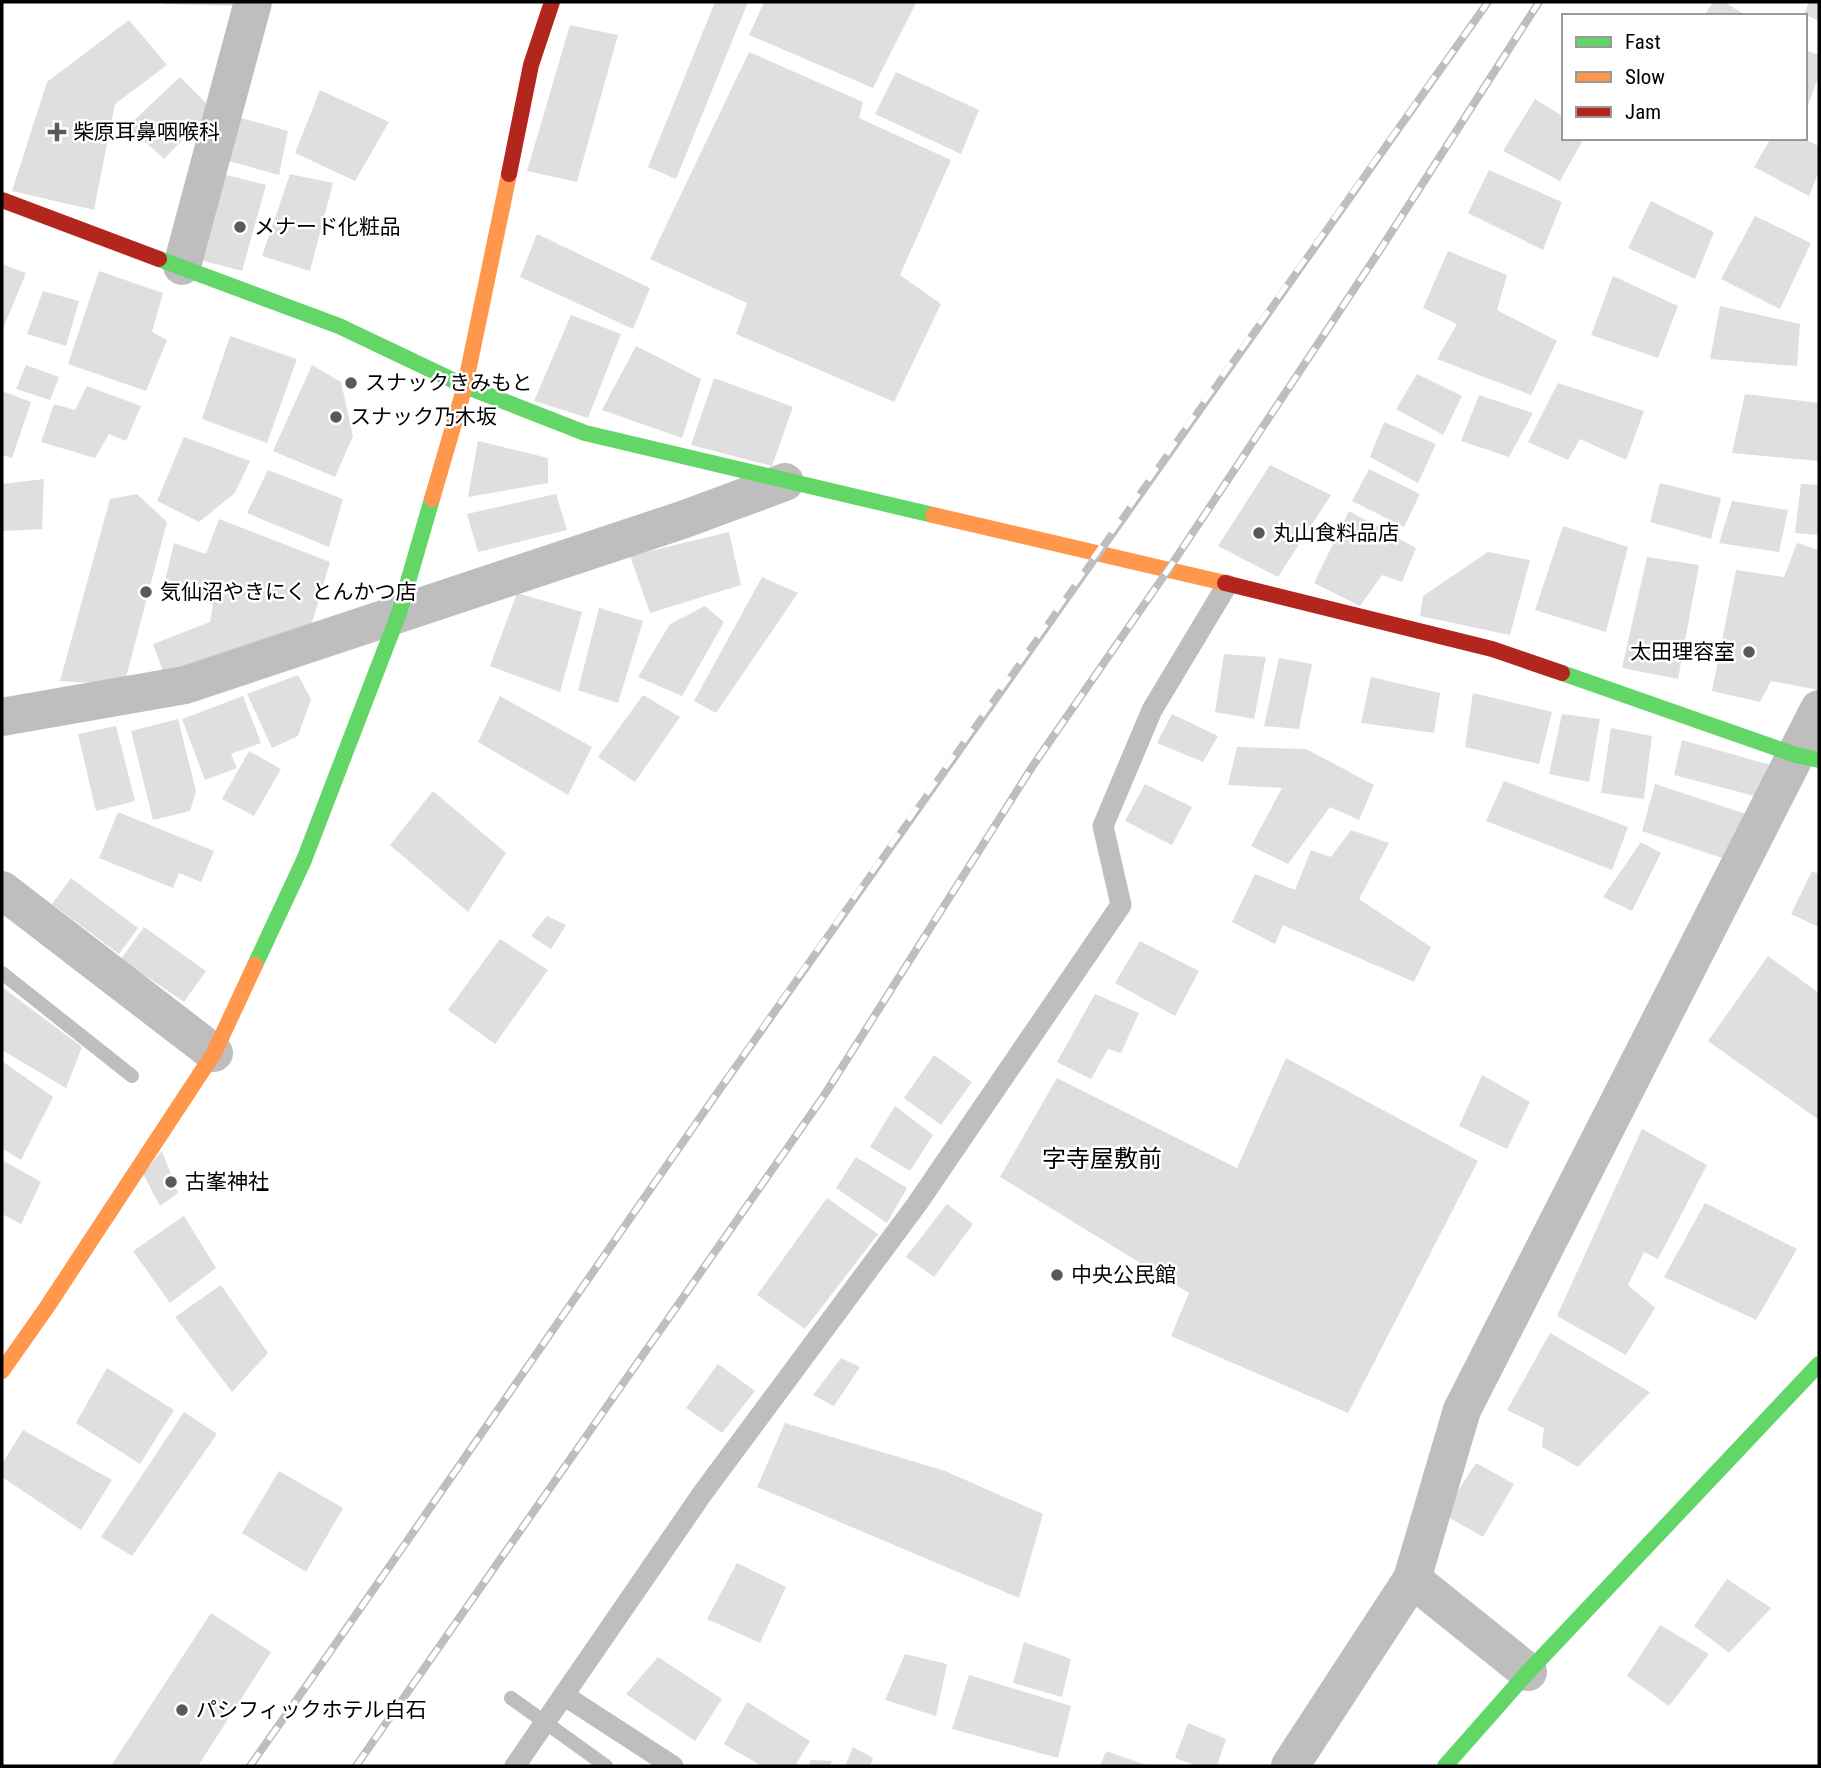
<svg xmlns="http://www.w3.org/2000/svg" width="1821" height="1768" font-family="'Roboto Condensed','Noto Sans JP',sans-serif">
	<rect width="100%" height="100%" fill="#fff"/>
	<g fill="none" stroke-linecap="round" stroke-linejoin="round">
		<!-- stream -->
		<g stroke="#bebebe" stroke-width="14">
			<path d="M2,973l130,103"/>
			<path d="M511,1698l95,68"/>
		</g>
	</g>
	<!-- building -->
	<g fill="#dfdfdf">
		<path d="M165,2h75l-1,4 -74,-2z"/>
		<path d="M715,2h33l-72,177 -28,-12z"/>
		<path d="M764,2h148l4,1 -43,85 -124,-53z"/>
		<path d="M1713,2h11l23,14h-43z"/>
		<path d="M1809,2h10v19l-15,-7z"/>
		<path d="M129,20l38,45 -52,39 -21,106 -82,-19 35,-109z"/>
		<path d="M570,25l48,10 -41,147 -50,-11z"/>
		<path d="M1805,50l14,5v20l-13,36z"/>
		<path d="M749,52l114,50 -4,16 92,42 -51,115 41,29 -47,98 -158,-68 11,-31 -97,-44z"/>
		<path d="M896,72l83,38 -18,44 -86,-40z"/>
		<path d="M180,77l32,32 -48,50 -36,-33z"/>
		<path d="M320,90l69,32 -34,59 -60,-28z"/>
		<path d="M1535,99l29,18v21h20l-24,43 -57,-30z"/>
		<path d="M234,116l54,15 -9,44 -54,-15z"/>
		<path d="M1771,138h31l17,8v25l-10,25 -55,-29z"/>
		<path d="M1489,170l73,32 -19,48 -75,-37z"/>
		<path d="M219,173l47,12 -24,86 -42,-11z"/>
		<path d="M290,174l43,9 -23,88 -48,-15z"/>
		<path d="M1651,201l63,31 -19,47 -67,-31z"/>
		<path d="M1755,216l56,27 -31,66 -59,-30z"/>
		<path d="M537,234l113,54 -17,41 -113,-52z"/>
		<path d="M1448,251l59,24 -10,35 60,31 -26,54 -94,-36 20,-35 -34,-16z"/>
		<path d="M2,264l24,9 -24,58z"/>
		<path d="M99,271l64,22 -11,39 15,8 -21,51 -78,-27z"/>
		<path d="M1613,276l65,30 -20,52 -67,-23z"/>
		<path d="M43,291l36,10 -13,45 -39,-12z"/>
		<path d="M1720,306l80,18 -3,42 -87,-7z"/>
		<path d="M571,315l50,19 -33,84 -54,-17z"/>
		<path d="M230,336l67,23 -30,84 -65,-24z"/>
		<path d="M636,346l65,33 -19,59 -80,-28z"/>
		<path d="M26,365l33,12 -9,23 -34,-11z"/>
		<path d="M312,365l29,17 12,54 -18,41 -62,-26z"/>
		<path d="M1417,374l45,22 -19,39 -47,-26z"/>
		<path d="M714,378l79,29 -21,59 -81,-21z"/>
		<path d="M1558,383l86,28 -18,49 -46,-21 -12,21 -40,-18z"/>
		<path d="M87,386l54,20 -15,35 -17,-7 -14,24 -54,-16 13,-38 21,6z"/>
		<path d="M2,391l29,11 -19,56 -10,-3z"/>
		<path d="M1745,394l74,9v58l-87,-8z"/>
		<path d="M1479,395l54,18 -24,44 -48,-16z"/>
		<path d="M1384,422l52,22 -18,39 -48,-26z"/>
		<path d="M184,437l66,24 -15,32 -36,29 -42,-21z"/>
		<path d="M478,441l70,17v25l-80,14z"/>
		<path d="M1270,465l61,30 -53,82 -60,-31z"/>
		<path d="M1369,469l51,25 -16,33 -52,-26z"/>
		<path d="M268,470l75,29 -14,48 -82,-34z"/>
		<path d="M44,479l-2,50 -40,2v-47z"/>
		<path d="M1660,483l61,15 -10,41 -61,-17z"/>
		<path d="M1801,484l18,1v50l-24,-2z"/>
		<path d="M137,494l30,28 -43,163 -64,-4 50,-182z"/>
		<path d="M556,494l11,36 -89,22 -11,-38z"/>
		<path d="M1732,501l56,9 -9,42 -60,-9z"/>
		<path d="M1349,511l67,37 -14,34 -20,-7 -22,31 -46,-23z"/>
		<path d="M219,519l111,43 -18,61 -148,51 -11,-30 57,-22 3,-17 -48,-24 9,-38 32,11z"/>
		<path d="M1563,526l65,21 -22,85 -71,-22z"/>
		<path d="M729,532l12,53 -91,28 -20,-57z"/>
		<path d="M1797,543l22,7v140l-48,-9 -11,21 -48,-11 24,-121 48,7z"/>
		<path d="M1488,552l42,8 -20,75 -90,-19 3,-20z"/>
		<path d="M1647,557l52,8 -21,114 -56,-11z"/>
		<path d="M762,577l36,16 -82,120 -22,-12z"/>
		<path d="M517,593l65,19 -22,80 -70,-26z"/>
		<path d="M705,606l19,16 -42,74 -44,-19 32,-53z"/>
		<path d="M599,608l44,13 -25,82 -40,-13z"/>
		<path d="M1224,654l42,3 -12,62 -39,-7z"/>
		<path d="M1279,658l33,6 -13,65 -35,-3z"/>
		<path d="M298,675l13,24 -13,37 -26,12 -25,-54z"/>
		<path d="M1371,677l69,16 -6,40 -73,-10z"/>
		<path d="M1473,693l79,19 -13,52 -74,-17z"/>
		<path d="M643,695l37,22 -45,65 -37,-25z"/>
		<path d="M243,696l18,47 -30,11 6,14 -32,12 -23,-61z"/>
		<path d="M500,696l92,51 -24,48 -90,-53z"/>
		<path d="M1172,714l46,22 -15,26 -46,-19z"/>
		<path d="M1562,714l38,5 -11,63 -40,-8z"/>
		<path d="M178,719l18,72 -6,20 -37,9 -22,-89z"/>
		<path d="M116,726l19,75 -39,10 -18,-77z"/>
		<path d="M1611,728l41,8 -8,63 -43,-6z"/>
		<path d="M1682,740l92,26 -8,33 -92,-24z"/>
		<path d="M1237,747l69,2 68,36 -15,35 -29,-13 -42,57 -37,-18 31,-58 -54,-3z"/>
		<path d="M249,751l32,18 -27,47 -32,-17z"/>
		<path d="M1504,781l124,46 -16,43 -126,-49z"/>
		<path d="M1145,784l47,23 -20,38 -47,-24z"/>
		<path d="M1655,784l91,30 -15,47 -89,-30z"/>
		<path d="M433,791l73,62 -38,59 -78,-67z"/>
		<path d="M118,812l96,39 -13,31 -22,-9 -6,15 -74,-30z"/>
		<path d="M1351,830l38,13 -30,56 72,48 -17,35 -131,-57 -8,19 -43,-22 23,-48 40,16 16,-40 20,7z"/>
		<path d="M1641,842l20,11 -29,58 -29,-14z"/>
		<path d="M1812,871l7,3v53l-28,-13z"/>
		<path d="M71,878l67,50 -19,26 -67,-50z"/>
		<path d="M547,916l19,9 -15,24 -20,-13z"/>
		<path d="M144,927l62,44 -22,31 -63,-43z"/>
		<path d="M500,939l48,31 -53,74 -47,-34z"/>
		<path d="M1140,941l59,30 -24,45 -60,-33z"/>
		<path d="M1768,956l51,37v127l-111,-79z"/>
		<path d="M2,987l80,60 -16,41 -64,-38z"/>
		<path d="M1095,994l44,19 -18,40 -13,-4 -17,30 -34,-17z"/>
		<path d="M934,1055l38,27 -31,43 -37,-27z"/>
		<path d="M1286,1058l192,103 -130,252 -177,-77 18,-43 -189,-116 57,-99 180,90z"/>
		<path d="M2,1061l51,36 -32,63 -19,-12z"/>
		<path d="M1482,1075l48,27 -23,47 -48,-23z"/>
		<path d="M895,1106l38,29 -23,36 -40,-24z"/>
		<path d="M1642,1129l65,36 -49,94 -14,-7 -16,33 27,23 -29,47 -69,-39z"/>
		<path d="M162,1151l16,42 -18,13 -17,-32z"/>
		<path d="M856,1157l51,31 -20,35 -51,-35z"/>
		<path d="M2,1160l39,22 -20,42 -19,-10z"/>
		<path d="M827,1198l51,36 -73,95 -48,-34z"/>
		<path d="M1705,1203l92,46 -41,71 -92,-43z"/>
		<path d="M947,1204l26,20 -39,53 -28,-20z"/>
		<path d="M184,1216l32,52 -46,35 -37,-52z"/>
		<path d="M221,1285l47,68 -36,39 -57,-75z"/>
		<path d="M1550,1333l100,59 -72,75 -36,-20 2,-19 -37,-18z"/>
		<path d="M841,1358l19,9 -26,39 -21,-11z"/>
		<path d="M718,1364l37,27 -33,42 -36,-25z"/>
		<path d="M107,1368l67,42 -34,54 -64,-41z"/>
		<path d="M184,1412l33,22 -85,122 -31,-19z"/>
		<path d="M785,1423l160,48 98,43 -24,84 -262,-111z"/>
		<path d="M23,1430l89,50 -31,50 -79,-53v-13z"/>
		<path d="M1476,1463l38,21 -31,53 -40,-23z"/>
		<path d="M279,1471l64,37 -37,64 -64,-39z"/>
		<path d="M737,1563l49,24 -26,56 -53,-24z"/>
		<path d="M1727,1579l44,29 -42,45 -35,-27z"/>
		<path d="M211,1613l60,39 -73,114h-87z"/>
		<path d="M1660,1625l49,29 -40,52 -42,-30z"/>
		<path d="M1024,1642l47,17 -9,38 -49,-14z"/>
		<path d="M905,1654l42,10 -11,52 -51,-16z"/>
		<path d="M658,1657l64,42 -27,42 -69,-47z"/>
		<path d="M969,1675l102,31 -13,52 -106,-29z"/>
		<path d="M747,1702l63,39 -15,25h-33l-38,-22z"/>
		<path d="M1188,1723l38,16 -9,27h-19l-23,-8z"/>
		<path d="M853,1747l20,11 -3,8h-25z"/>
		<path d="M1106,1751l43,15h-49z"/>
		<path d="M811,1760l21,1 -2,5h-22z"/>
	</g>
	<g fill="none" stroke-linecap="round" stroke-linejoin="round">
		<!-- lane -->
		<g stroke="#bebebe" stroke-width="21">
			<path d="M565,1696l108,70"/>
			<path d="M515,1766l187,-272 215,-290 204,-299 -18,-79 49,-116 75,-125"/>
		</g>
		<!-- street -->
		<g stroke="#bebebe" stroke-width="38">
			<path d="M182,266l71,-264"/>
			<path d="M2,717l183,-32 497,-165 103,-38"/>
			<path d="M2,890l212,163"/>
			<path d="M1412,1579l116,93"/>
			<path d="M1290,1766l122,-187 50,-169 357,-701"/>
		</g>
		<!-- fast -->
		<g stroke="#63d668" stroke-width="16">
			<path d="M159,259l180,67 126,60 120,47 348,82"/>
			<path d="M1562,673l234,82 23,5"/>
			<path d="M255,965l49,-105 95,-247 33,-114"/>
			<path d="M1445,1766l83,-94 291,-308"/>
		</g>
		<!-- slow -->
		<g stroke="#ff974d" stroke-width="16">
			<path d="M432,499l33,-113 44,-212"/>
			<path d="M933,515l292,68"/>
			<path d="M2,1371l45,-64 167,-254 41,-88"/>
		</g>
		<!-- jam -->
		<g stroke="#b3261e" stroke-width="16">
			<path d="M509,174l22,-109 21,-63"/>
			<path d="M2,200l157,59"/>
			<path d="M1225,583l267,66 70,24"/>
		</g>
		<!-- rail casing -->
		<g stroke="#bebebe" stroke-width="8">
			<g id="rail">
				<path d="M250,1766c156,-221 308,-445 463,-667 256,-367 515,-732 775,-1097"/>
				<path d="M356,1766l469,-672 207,-327 136,-197 212,-320 159,-248"/>
			</g>
		</g>
		<!-- rail -->
		<use href="#rail" stroke="#fff" stroke-width="5" stroke-dasharray="16" stroke-linecap="butt"/>
	</g>
	<!-- markers -->
	<g fill="#595959" stroke="#fff" stroke-width="2.5">
		<path d="M53.5 121.5h7v7h7v7h-7v7h-7v-7h-7v-7h7z"/>
		<circle cx="240" cy="227" r="7"/>
		<circle cx="351" cy="383" r="7"/>
		<circle cx="336" cy="417" r="7"/>
		<circle cx="1259" cy="533" r="7"/>
		<circle cx="146" cy="592" r="7"/>
		<circle cx="1749" cy="652" r="7"/>
		<circle cx="171" cy="1182" r="7"/>
		<circle cx="1057" cy="1275" r="7"/>
		<circle cx="182" cy="1710" r="7"/>
	</g>
	<g text-anchor="middle" dominant-baseline="central" stroke-width="5" stroke-linejoin="round" paint-order="stroke">
		<!-- poi labels -->
		<g font-size="21" fill="#000" stroke="#fff" text-anchor="start">
			<text x="73" y="132">柴原耳鼻咽喉科</text>
			<text x="254" y="227">メナード化粧品</text>
			<text x="365" y="383">スナックきみもと</text>
			<text x="350" y="417">スナック乃木坂</text>
			<text x="1273" y="533">丸山食料品店</text>
			<text x="160" y="592">気仙沼やきにく とんかつ店</text>
			<text x="1735" y="652" text-anchor="end">太田理容室</text>
			<text x="185" y="1182">古峯神社</text>
			<text x="1071" y="1275">中央公民館</text>
			<text x="196" y="1710">パシフィックホテル白石</text>
		</g>
		<!-- quarter labels -->
		<g font-size="24" fill="#000" stroke="#fff">
			<text x="1102" y="1159">字寺屋敷前</text>
		</g>
	</g>
	<!-- border -->
	<rect width="1821" height="1768" fill="none" stroke="#000000" stroke-width="7"/>
	<!-- legend -->
	<rect x="1562" y="14" width="245" height="126" fill="#ffffff" stroke="#999999" stroke-width="2"/>
	<rect x="1576" y="37" width="35" height="10" fill="#63d668" stroke="#999999" stroke-width="2"/>
	<text x="1625" y="49" font-size="21" fill="#000000">Fast</text>
	<rect x="1576" y="72" width="35" height="10" fill="#ff974d" stroke="#999999" stroke-width="2"/>
	<text x="1625" y="84" font-size="21" fill="#000000">Slow</text>
	<rect x="1576" y="107" width="35" height="10" fill="#b3261e" stroke="#999999" stroke-width="2"/>
	<text x="1625" y="119" font-size="21" fill="#000000">Jam</text>
</svg>
